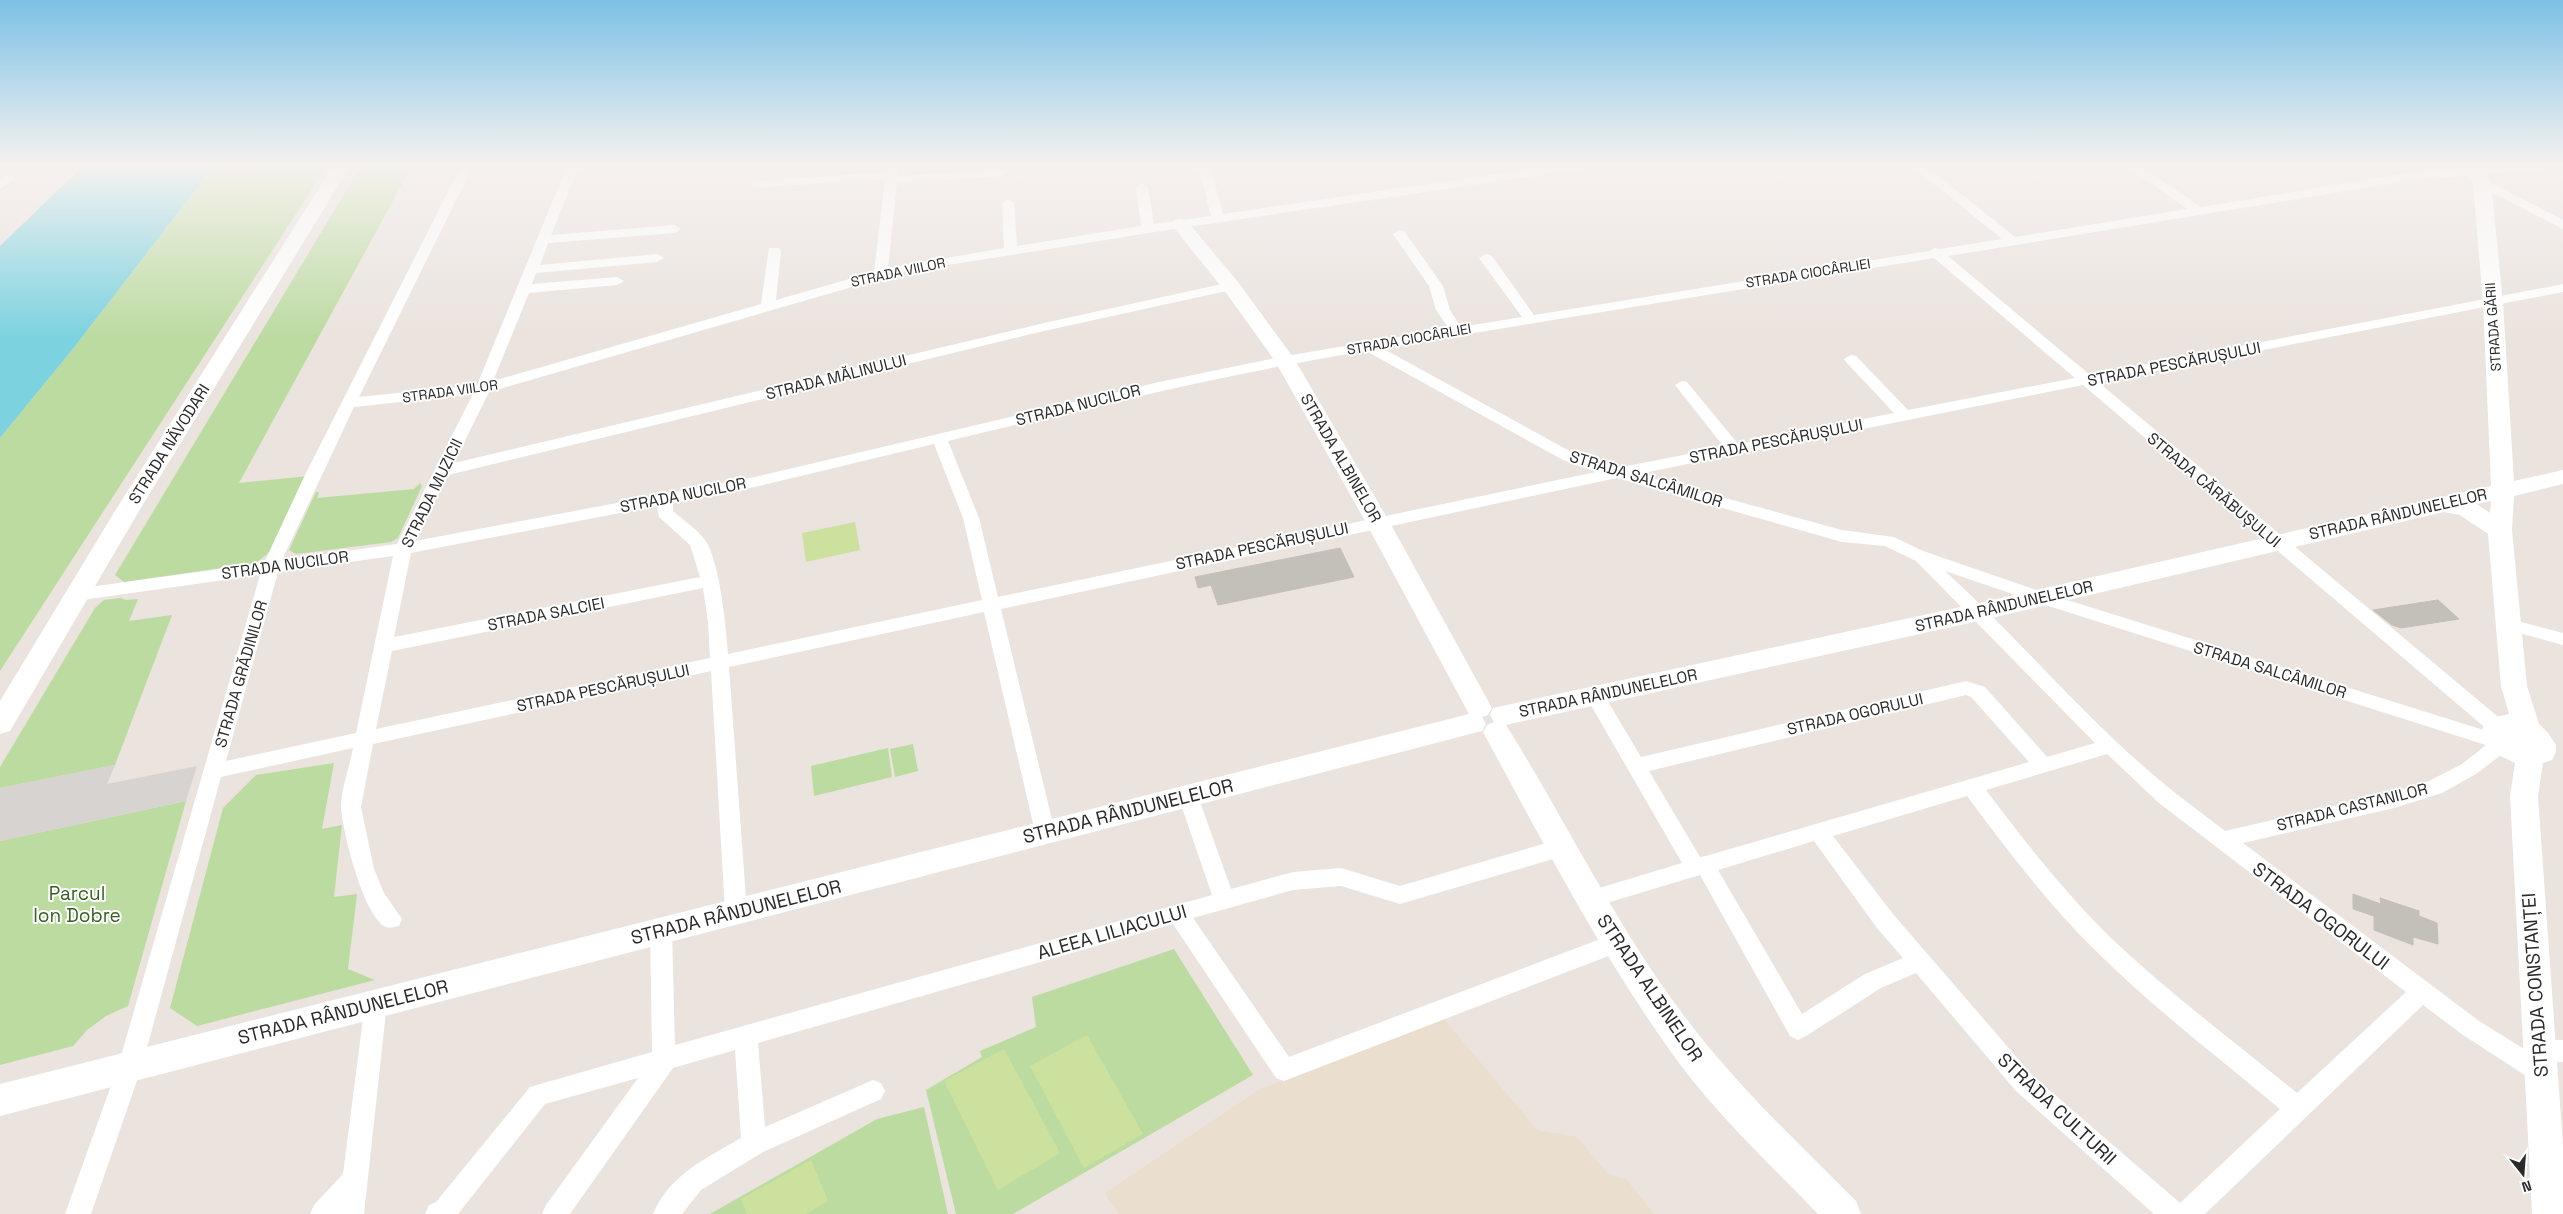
<svg xmlns="http://www.w3.org/2000/svg" width="2563" height="1214" font-family="'Space Grotesk',sans-serif">
	<rect width="100%" height="100%" fill="#eae3de"/>
	<!-- education -->
	<path fill="#eadecf" d="M1444,1019l93,111 40,7 32,38 17,4 28,35h-535l-14,-21 155,-104z"/>
	<!-- green -->
	<g fill="#bcdba1">
		<path d="M214,166h113l-327,505v-233l72,-88z"/>
		<path d="M361,166h51l-173,317 70,-7 -37,74 -16,13 -132,19 -9,-7z"/>
		<path d="M420,483l2,3 -24,52 -7,4 -95,12 -7,-4 27,-58h3l-2,6 97,-9z"/>
		<path d="M120,598l6,2 12,-1 -9,22 43,-6 -57,150 -115,23v-21l95,-159 9,-8z"/>
		<path d="M913,744l5,27 -23,6 -5,-28z"/>
		<path d="M888,748l4,29 -78,19 -3,-30z"/>
		<path d="M334,763l-12,66 20,-4 -8,72 23,-3 -9,75 27,11 -178,46 -27,-18 53,-200 33,-33z"/>
		<path d="M186,801l-58,205 -22,10 -19,14 -14,16 -73,19v-224z"/>
		<path d="M1174,949l79,126 -240,139h-57l-30,-124 56,-33 -2,-6 56,-24 -4,-30z"/>
		<path d="M924,1107l24,107h-238l167,-95z"/>
	</g>
	<!-- pitch -->
	<g fill="#cde19e">
		<path d="M855,522l5,28 -54,12 -4,-29z"/>
		<path d="M1087,1035l56,99 -59,34 -54,-102z"/>
		<path d="M1004,1049l56,104 -62,37 -54,-109z"/>
		<path d="M811,1160l17,41 -22,13h-59l-6,-15z"/>
	</g>
	<!-- plaza -->
	<path fill="#d7d3d0" d="M115,765l-8,19 90,-18 -11,35 -186,40v-53z"/>
	<!-- water -->
	<path fill="#7dd2e0" d="M83,166h131l-142,184 -72,88v-192z"/>
	<!-- building -->
	<g fill="#c3bfb9" stroke="#c6bfb8">
		<path d="M1340,548l14,29 -136,28 -7,-20 -13,3 -3,-11z"/>
		<path d="M2438,600l21,19 -58,9 -9,-3 -19,-15z"/>
		<path d="M2353,894l28,10 -1,-6 39,13v5l18,7 1,21 -25,-7v8l-39,-15v-14l-21,-7z"/>
	</g>
	<g fill="none" stroke-linecap="round" stroke-linejoin="round">
		<!-- street -->
		<g fill="#fff" fill-rule="evenodd">
			<path d="M461,166h12l-114,231 118,-12 90,-219h12l-28,69 124,-10 6,4 -6,4 -127,10 -8,22 117,-11 7,4 -7,4 -121,11 -4,11 85,-7 7,4 -7,4 -88,8 -36,88 268,-77 8,-56h10l2,3 -5,49 98,-28 11,-93 -133,9v-6l4,-1 130,-9 2,-6h8l1,10 109,-7 2,3 -6,4 -105,7 -9,85 116,-20 -2,-45 6,-4 6,4 3,43 124,-20 -5,-39 6,-4 6,4 6,37 57,-8 -13,-50h12l13,48 326,-48h33l-6,4 -396,58 -276,44 -415,120 -35,71 590,-140 187,-41 7,4 -7,4 -187,41 -596,144 -33,66 340,-64 404,-95 126,-26 164,-27 -13,-19 -7,-24 -36,-52 6,-4 5,1 39,55 7,24 11,17 61,-10 -43,-59 7,-4 5,1 43,60 395,-64 6,-3 5,1 62,-10 -90,-73h14l89,71 172,-28 -60,-43h14l60,41 219,-36 68,-5h58l-6,4 -120,9 -472,77 142,119 473,-91v8l-465,90 405,339 2,5 -2,5 -7,2 -7,-2 -406,-346 -445,89 204,56 52,7 29,14 125,43 458,143 6,7 -3,5 -33,25 -34,19 -48,15 -151,35 236,178 50,31 3,-9 8,-3h23v22h-18l5,3 4,8 -4,8 -8,3 -8,-3 -71,-46 -40,-30 -218,209h-51l-138,-123 -100,-118 -35,15 -75,48 -8,4 -8,-4 -90,-161 -110,33 -7,-3 -4,-6 4,-6 99,-30 -97,-168 2,-5 7,-2 7,2 40,67 325,-76 19,6 62,70 48,-14 -179,-182 -31,-15 -43,-4 -225,-64 -616,131 54,223 -3,6 -7,2 -7,-2 -3,-6 -51,-220 -255,55 18,245 -3,7 -8,2 -8,-2 -3,-7 -14,-241 -338,73 -12,63 13,62 10,24 18,26 -3,7c-6,1 -10,3 -15,0 -22,-15 -40,-91 -43,-117 -1,-16 9,-44 12,-61l-132,29 -79,289 -51,148h-26l53,-148 142,-491 -185,26 -6,-2 -3,-4 3,-4 6,-2 189,-26 40,-86zM1934,258l141,120 -167,32 -52,-54 -5,-1 -7,4 2,3 48,51 -156,31 -51,-62 -5,-1 -7,4 49,62 -107,21 -42,-14 -193,-106zM1366,351l197,109 33,12 -598,125 -19,-79 -31,-77c139,-33 277,-67 418,-90zM473,394l-76,150 -115,16 72,-153zM934,444l29,74 19,82 -254,54c-2,-27 -8,-92 -23,-114 -8,-11 -22,-20 -32,-29v-8l82,-16zM657,506l2,11 31,28 10,32 -306,60 17,-84zM393,556l-37,177 -130,28 52,-189zM1945,571l91,31 450,143 -24,19 -33,17 -35,11 -169,39c-17,-13 -34,-26 -51,-39 -83,-66 -151,-150 -229,-221zM703,588l5,34 2,36 -334,71 16,-78zM1966,695l5,2 58,65 -323,94 -6,1 -51,-86zM2107,754l52,49 247,189 -109,101c-62,-51 -127,-99 -186,-155 -46,-45 -86,-96 -125,-148zM1967,796c40,54 81,108 129,155 57,57 122,106 184,158l-100,94 -148,-128 -139,-161 -60,-78zM1814,841l63,87 26,30 -38,16 -63,40 -84,-144z"/>
			<path d="M10,174l6,4 -16,11v-10z"/>
			<path d="M2482,178l81,42v9l-85,-44 -2,-3z"/>
			<path d="M2510,619l53,14v12l-59,-16 -3,-4 3,-4z"/>
			<path d="M1188,788l7,2 3,6 33,93 62,-17 48,-4 59,18 160,-47 7,3 3,6 -3,6 -7,3 -160,47 -59,-18 -48,4 -100,28 96,139 327,-124 8,3 3,7 -3,7 -340,131 -8,-3 -103,-154 -415,119 7,84 108,-47 8,3 4,8 -4,8 -118,53 -62,38 -19,24h-29c17,-40 54,-56 88,-76l-6,-88 -62,18 -103,146h-28l4,-9 92,-127 -93,26 -87,110h-33l4,-9 7,-3 94,-115 122,-35 -2,-122 3,-7 8,-2 8,2 3,7 3,115 537,-150 -34,-99 3,-6z"/>
			<path d="M376,993l8,3 3,7 -23,211h-54l4,-9 29,-31 22,-171 3,-7z"/>
		</g>
		<!-- secondary -->
		<g fill="#fff" fill-rule="evenodd">
			<path d="M333,166h17l-211,345 -129,220 -10,3v-33l115,-190z"/>
			<path d="M2466,166h17l-1,5 9,11 12,121 11,178 49,-11v14l-49,12 -2,34 15,156 12,38 9,9 8,12v7l-4,8 -9,3 -5,33 25,350v68h-31l-22,-418 5,-33 -23,-11 -11,-19 5,-14 23,-5 -8,-28 -13,-152 -28,-19 -16,-3 -465,109 -473,104c59,94 107,195 173,284 52,71 115,130 177,192l5,13h-43c-46,-48 -96,-94 -136,-147 -77,-104 -137,-221 -199,-335l4,-7 7,-3 -4,-7 3,-7 486,-105 512,-117 -8,-183 -10,-120 -9,-11zM2491,501l-1,12 -13,-9z"/>
			<path d="M1180,219l6,1 52,62 57,78 94,161 103,187 -4,7 -6,2 4,7 -4,7 -1482,385v-32l1469,-370 -104,-193 -90,-160 -51,-71 -53,-66 3,-4z"/>
		</g>
	</g>
	<!-- sky -->
	<linearGradient id="sky" x2="0" y2="1"><stop stop-color="#7dc0e5"/><stop offset="0.49" stop-color="#f6f2f0"/><stop offset="1" stop-color="#f6f2f0" stop-opacity="0"/></linearGradient>
	<rect width="2563" height="336" fill="url(#sky)"/>
	<g text-anchor="middle" dominant-baseline="central" stroke-width="4" stroke-linejoin="round" paint-order="stroke">
		<!-- far-street labels -->
		<g font-size="14" fill="#2a2a2a" stroke="#fff">
			<text transform="translate(898 272) rotate(-12)">STRADA VIILOR</text>
			<text transform="translate(1808 273) rotate(-9)">STRADA CIOCÂRLIEI</text>
			<text transform="translate(2493 327) rotate(-94)">STRADA GĂRII</text>
			<text transform="translate(1409 339) rotate(-10)">STRADA CIOCÂRLIEI</text>
			<text transform="translate(450 391) rotate(-8)">STRADA VIILOR</text>
		</g>
		<!-- street labels -->
		<g font-size="16" fill="#2a2a2a" stroke="#fff">
			<text transform="translate(2174 364) rotate(-11)">STRADA PESCĂRUȘULUI</text>
			<text transform="translate(836 377) rotate(-14)">STRADA MĂLINULUI</text>
			<text transform="translate(1078 405) rotate(-14)">STRADA NUCILOR</text>
			<text transform="translate(1776 441) rotate(-11)">STRADA PESCĂRUȘULUI</text>
			<text transform="translate(169 444) rotate(-58)">STRADA NĂVODARI</text>
			<text transform="translate(1341 458) rotate(60)">STRADA ALBINELOR</text>
			<text transform="translate(1646 479) rotate(17)">STRADA SALCÂMILOR</text>
			<text transform="translate(2214 490) rotate(40)">STRADA CĂRĂBUȘULUI</text>
			<text transform="translate(432 493) rotate(-64)">STRADA MUZICII</text>
			<text transform="translate(683 495) rotate(-11)">STRADA NUCILOR</text>
			<text transform="translate(2398 514) rotate(-13)">STRADA RÂNDUNELELOR</text>
			<text transform="translate(1262 546) rotate(-12)">STRADA PESCĂRUȘULUI</text>
			<text transform="translate(285 565) rotate(-8)">STRADA NUCILOR</text>
			<text transform="translate(2004 606) rotate(-13)">STRADA RÂNDUNELELOR</text>
			<text transform="translate(546 614) rotate(-11)">STRADA SALCIEI</text>
			<text transform="translate(2270 670) rotate(17)">STRADA SALCÂMILOR</text>
			<text transform="translate(241 674) rotate(-74)">STRADA GRĂDINILOR</text>
			<text transform="translate(603 688) rotate(-12)">STRADA PESCĂRUȘULUI</text>
			<text transform="translate(1608 693) rotate(-12)">STRADA RÂNDUNELELOR</text>
			<text transform="translate(1855 714) rotate(-13)">STRADA OGORULUI</text>
			<text transform="translate(2352 807) rotate(-14)">STRADA CASTANILOR</text>
		</g>
		<!-- near-street labels -->
		<g font-size="19" fill="#2a2a2a" stroke="#fff">
			<text transform="translate(1128 811) rotate(-14)">STRADA RÂNDUNELELOR</text>
			<text transform="translate(736 912) rotate(-14)">STRADA RÂNDUNELELOR</text>
			<text transform="translate(2321 916) rotate(37)">STRADA OGORULUI</text>
			<text transform="translate(1112 932) rotate(-16)">ALEEA LILIACULUI</text>
			<text transform="translate(2535 985) rotate(-94)">STRADA CONSTANȚEI</text>
			<text transform="translate(1650 988) rotate(56)">STRADA ALBINELOR</text>
			<text transform="translate(343 1012) rotate(-14)">STRADA RÂNDUNELELOR</text>
			<text transform="translate(2057 1109) rotate(43)">STRADA CULTURII</text>
		</g>
		<!-- near-park labels -->
		<g font-size="19" fill="#375f22" stroke="#fff">
			<text x="77" y="893">Parcul<tspan x="77" dy="22">Ion Dobre</tspan></text>
		</g>
	</g>
	<!-- north arrow -->
	<g transform="translate(2523 1174) rotate(163)" stroke="#ffffff" stroke-width="4" paint-order="stroke">
	<path d="M0-4L9 19L0 12L-9 19Z" fill="#2a2a2a"/>
	<text y="-8" font-size="14" font-weight="bold" text-anchor="middle" fill="#2a2a2a">N</text>
	</g>
</svg>
